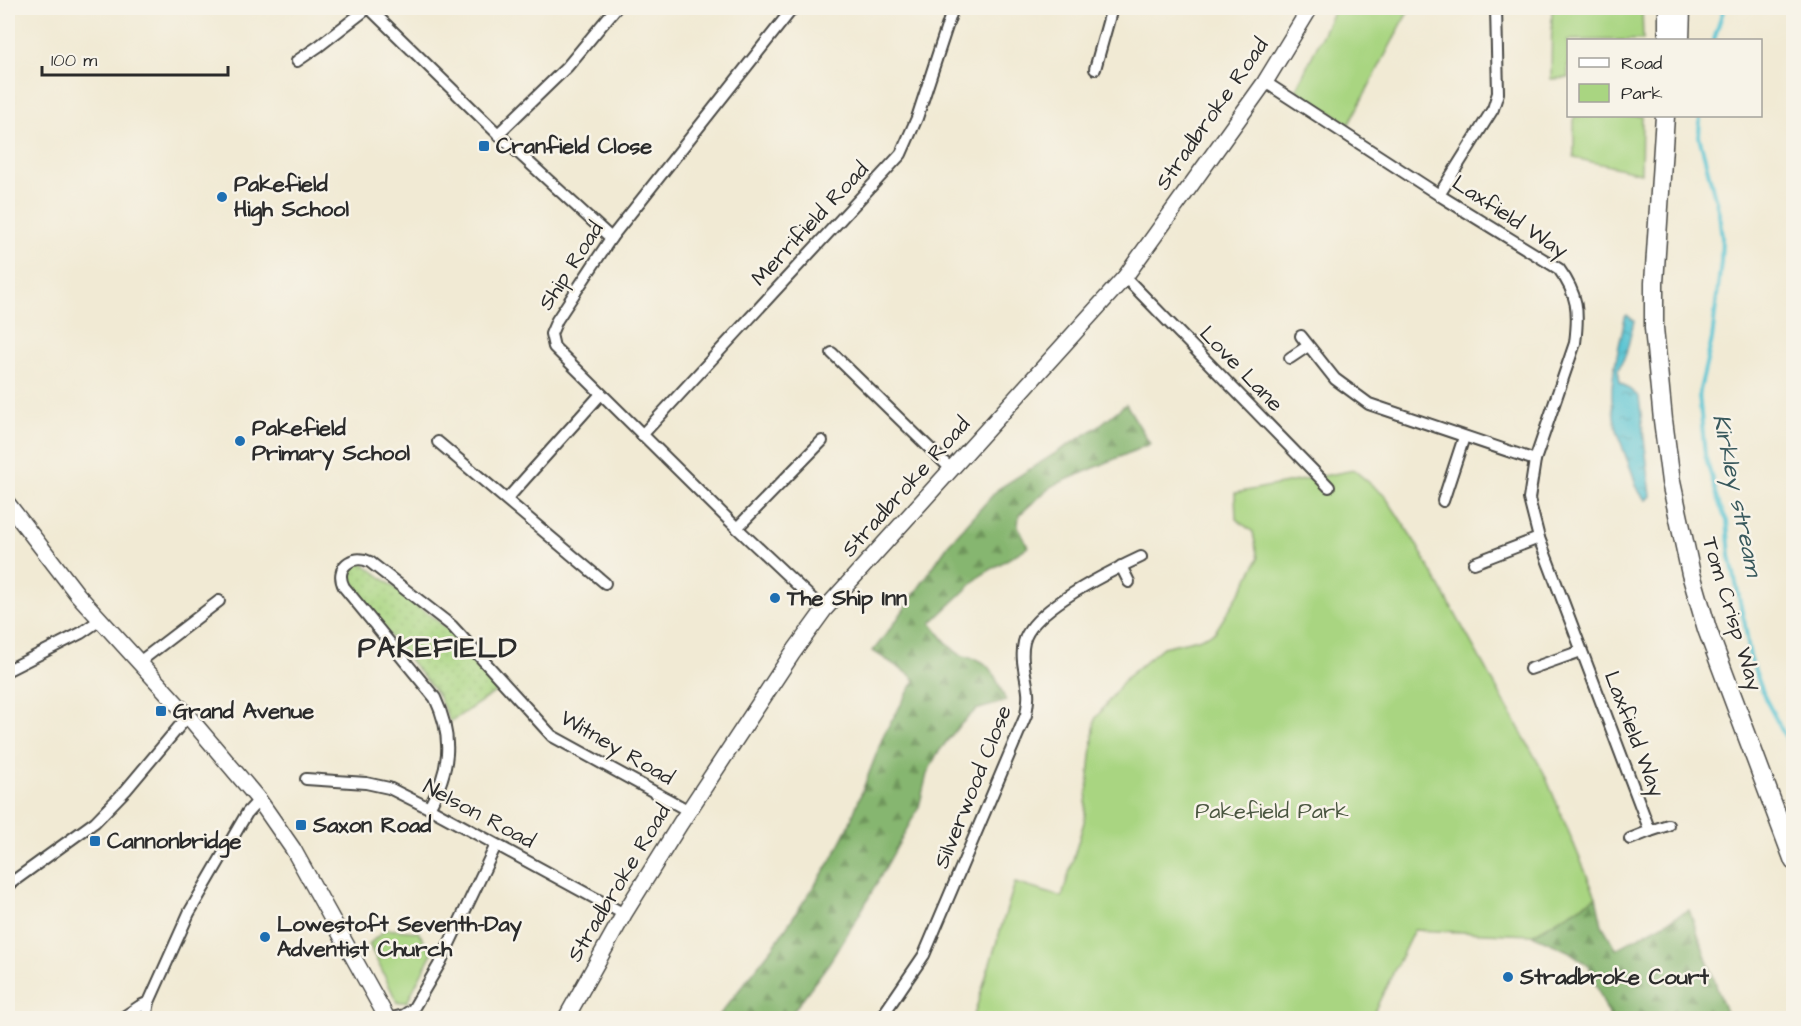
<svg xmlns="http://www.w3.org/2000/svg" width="1801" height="1026" font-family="'Architects Daughter',sans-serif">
	<defs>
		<pattern id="grass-dots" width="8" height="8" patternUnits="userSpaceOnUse" patternTransform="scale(1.5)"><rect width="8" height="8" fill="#a9d581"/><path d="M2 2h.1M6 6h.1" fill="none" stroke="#92b770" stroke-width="1.8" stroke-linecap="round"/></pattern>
		<pattern id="forest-firs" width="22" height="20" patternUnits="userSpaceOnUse" patternTransform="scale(1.5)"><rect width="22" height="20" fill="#86b66f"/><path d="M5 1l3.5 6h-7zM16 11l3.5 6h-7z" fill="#6e945b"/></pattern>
		<pattern id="water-ripples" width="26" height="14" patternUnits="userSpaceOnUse" patternTransform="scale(1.5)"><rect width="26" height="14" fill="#59c4d3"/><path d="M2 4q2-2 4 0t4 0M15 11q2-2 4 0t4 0" fill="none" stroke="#4a9fab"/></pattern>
	</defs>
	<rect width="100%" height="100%" fill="#f7f3e8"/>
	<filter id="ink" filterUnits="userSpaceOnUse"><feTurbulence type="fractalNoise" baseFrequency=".0167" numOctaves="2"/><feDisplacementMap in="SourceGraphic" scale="12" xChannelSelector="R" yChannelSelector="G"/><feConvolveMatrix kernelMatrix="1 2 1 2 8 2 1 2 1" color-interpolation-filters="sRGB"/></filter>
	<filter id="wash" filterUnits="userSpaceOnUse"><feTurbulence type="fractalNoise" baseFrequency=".008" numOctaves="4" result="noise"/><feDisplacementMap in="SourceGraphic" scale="24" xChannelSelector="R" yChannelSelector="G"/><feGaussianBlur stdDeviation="1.35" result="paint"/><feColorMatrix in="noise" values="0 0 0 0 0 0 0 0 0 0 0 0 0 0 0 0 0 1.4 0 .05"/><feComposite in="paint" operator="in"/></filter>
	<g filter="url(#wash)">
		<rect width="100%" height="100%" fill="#f1ead4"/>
		<!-- grass -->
		<path fill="url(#grass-dots)" stroke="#6a8056" stroke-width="1.5" d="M353,564h11l90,70 46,55 -50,33 -12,-27 -88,-108 -3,-7 -1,-8z"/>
		<!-- forest -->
		<g fill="url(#forest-firs)" stroke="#58704d" stroke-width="1.5">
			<path d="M1126,404l24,40 -98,42 -33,29 -1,11 10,21 -48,29 -49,47c8,10 19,27 30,32 8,3 16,3 23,8 11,9 16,25 22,38l-30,9 -18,17 -21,27 -10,20 -8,33 -60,108 -30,48 -41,55h-71l56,-71 58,-86 17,-33 36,-94 31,-54 -6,-6 -36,-23 23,-30 52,-76 50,-56 98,-61z"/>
			<path d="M1596,897l6,28 14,24 73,-39 39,108h-118l-22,-53 -20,-14 -36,-16z"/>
		</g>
		<!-- green -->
		<g fill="#a9d581" stroke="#6a8056" stroke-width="1.5">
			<path d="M1335,8h75l-61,116 -53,-34z"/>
			<path d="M1552,8h90l1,32h-75v38l-17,1z"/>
			<path d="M1574,116h68l-1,57 -67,-15z"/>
			<path d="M1354,470l31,26 30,46 129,231 52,124 -64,38 -118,-5 -43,88h-398l42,-135 47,14 22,-75 11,-103 31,-41 37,-31 35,-8 17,-7 29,-46 14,-27 -5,-27 -17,-13 -1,-26z"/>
			<path d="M386,929l32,3 14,21 -25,49h-10l-28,-58z"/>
		</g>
		<!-- water -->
		<path fill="url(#water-ripples)" stroke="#42787f" stroke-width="1.5" d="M1627,315l7,6 -8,33 -8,16 2,12 19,15 12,99 -4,4c-9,-5 -12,-19 -15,-28 -11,-27 -22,-56 -20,-86 2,-23 9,-46 13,-69z"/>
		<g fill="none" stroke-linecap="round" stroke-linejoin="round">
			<!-- stream -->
			<g stroke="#59c4d3" stroke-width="4">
				<path d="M1714,40l10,-32"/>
				<path d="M1700,116l-1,20 20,77 3,24 -1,25 -9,77 -13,55 6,61 15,51 7,15 3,35 15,69 5,32 15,41 22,42 7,28"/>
			</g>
		</g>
	</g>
	<g filter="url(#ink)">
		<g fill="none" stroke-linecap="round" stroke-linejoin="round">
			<!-- minor casing -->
			<g stroke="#494844" stroke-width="14">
				<g id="minor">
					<path d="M369,8l129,126 113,104"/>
					<path d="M793,8l-182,230 -54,82 -6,14 3,13 183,181 87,82"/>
					<path d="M297,61l22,-15 49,-38"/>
					<path d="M1095,69l17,-61"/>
					<path d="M1265,82l174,113 120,74c19,26 20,42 16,74l-40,117 -6,39 10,39 111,293 -20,8"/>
					<path d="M498,134l69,-67 49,-59"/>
					<path d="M1439,195l54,-86 5,-16 -2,-85"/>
					<path d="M1125,277l204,210"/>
					<path d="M1301,336l34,43 34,25 166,56"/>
					<path d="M832,353l120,117"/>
					<path d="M1290,358l18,-12"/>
					<path d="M642,435l259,-281 16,-36 36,-110"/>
					<path d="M438,442l167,141"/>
					<path d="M507,499l94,-105"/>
					<path d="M1443,501l21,-64"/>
					<path d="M737,528l85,-87"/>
					<path d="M1474,563l65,-25"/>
					<path d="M1121,566l8,16"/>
					<path d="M138,663l81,-62"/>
					<path d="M1530,669l51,-18"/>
					<path d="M8,670l73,-37 19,-13"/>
					<path d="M306,779l60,4 23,5 40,20 195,106"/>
					<path d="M429,808c21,-38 25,-70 6,-110l-91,-111c-10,-19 8,-34 26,-25l82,64 100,110 137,75"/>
					<path d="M1650,831l18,-6"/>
					<path d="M8,885l87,-63 31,-32 62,-74"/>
					<path d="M122,1018l18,-12 9,-4"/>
					<path d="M146,1018l3,-16 40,-89 58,-100 12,-13"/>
					<path d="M392,1018l12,-3 9,-6 27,-46 56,-118"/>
					<path d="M881,1018l43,-63 102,-240c1,-8 3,-16 2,-23 -2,-18 -8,-32 -4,-50 8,-33 87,-71 117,-85"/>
				</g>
			</g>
			<!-- secondary casing -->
			<g stroke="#494844" stroke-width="18">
				<g id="secondary">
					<path d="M8,504l70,91 110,121 71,84 34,49 94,169"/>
					<path d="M566,1018l58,-104 56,-90 112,-170 32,-44 301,-333 140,-195 45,-74"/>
				</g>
			</g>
			<!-- trunk casing -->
			<g stroke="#494844" stroke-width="21">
				<g id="trunk">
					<path d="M1668,8v32"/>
					<path d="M1680,40l1,-32"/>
					<path d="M1665,116l-11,167v45l9,92 8,62 20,92 16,55 87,232"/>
				</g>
			</g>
			<!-- minor -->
			<use href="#minor" stroke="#fff" stroke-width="10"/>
			<!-- secondary -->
			<use href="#secondary" stroke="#fff" stroke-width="15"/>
			<!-- trunk -->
			<use href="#trunk" stroke="#fff" stroke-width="18"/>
		</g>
	</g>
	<!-- markers -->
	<g fill="#1f6fb2" stroke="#f7f3e8" stroke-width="2">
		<rect x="478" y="140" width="12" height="12" rx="3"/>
		<circle cx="222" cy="197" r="6"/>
		<circle cx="240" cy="441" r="6"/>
		<circle cx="775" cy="598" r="6"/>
		<rect x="155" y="705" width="12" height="12" rx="3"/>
		<rect x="295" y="819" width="12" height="12" rx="3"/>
		<rect x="89" y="835" width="12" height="12" rx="3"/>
		<circle cx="265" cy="937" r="6"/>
		<circle cx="1508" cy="977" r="6"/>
	</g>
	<g text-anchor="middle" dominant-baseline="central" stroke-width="5" stroke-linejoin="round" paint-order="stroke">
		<!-- street labels -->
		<g font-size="22" fill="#2b2b2b" stroke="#f7f3e8">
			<text transform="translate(1212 114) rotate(-55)">Stradbroke Road</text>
			<text transform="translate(1510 217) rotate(33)">Laxfield Way</text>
			<text transform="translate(810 224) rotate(-47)">Merrifield Road</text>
			<text transform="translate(571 266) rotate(-57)">Ship Road</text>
			<text transform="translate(1241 369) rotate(46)">Love Lane</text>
			<text transform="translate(906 487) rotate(-48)">Stradbroke Road</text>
			<text transform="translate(1732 614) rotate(73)">Tom Crisp Way</text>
			<text transform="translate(1634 734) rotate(69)">Laxfield Way</text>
			<text transform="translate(617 748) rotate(30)">Witney Road</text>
			<text transform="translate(973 787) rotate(-68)">Silverwood Close</text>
			<text transform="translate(479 814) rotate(28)">Nelson Road</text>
			<text transform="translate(619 883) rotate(-59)">Stradbroke Road</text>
		</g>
		<!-- poi labels -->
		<g font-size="22" font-weight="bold" fill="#2b2b2b" stroke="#f7f3e8" text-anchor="start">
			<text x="496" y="146">Cranfield Close</text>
			<text x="234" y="184">Pakefield<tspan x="234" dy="25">High School</tspan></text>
			<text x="252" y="428">Pakefield<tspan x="252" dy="25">Primary School</tspan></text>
			<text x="787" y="598">The Ship Inn</text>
			<text x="173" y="711">Grand Avenue</text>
			<text x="313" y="825">Saxon Road</text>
			<text x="107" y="841">Cannonbridge</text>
			<text x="277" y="924">Lowestoft Seventh-Day<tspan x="277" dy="25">Adventist Church</tspan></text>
			<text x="1520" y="977">Stradbroke Court</text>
		</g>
		<!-- park labels -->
		<g font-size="22" fill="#4a5640" stroke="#f7f3e8">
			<text x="1272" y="811">Pakefield Park</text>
		</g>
		<!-- water labels -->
		<g font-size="24" font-style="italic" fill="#39595d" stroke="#f7f3e8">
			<text transform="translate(1737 495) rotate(78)">Kirkley stream</text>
		</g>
		<!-- district labels -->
		<g font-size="28" font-weight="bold" letter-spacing="1.5" fill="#2b2b2b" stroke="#f7f3e8">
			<text x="438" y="648">PAKEFIELD</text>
		</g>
	</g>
	<!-- margin -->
	<rect width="1801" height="1026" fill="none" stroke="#f7f3e8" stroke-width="30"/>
	<!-- legend -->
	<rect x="1567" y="39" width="195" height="78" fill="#f7f3e8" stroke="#a5a39c" stroke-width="1.5"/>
	<rect x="1579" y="58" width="30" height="9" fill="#ffffff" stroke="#a5a39c" stroke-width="1.5"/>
	<text x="1621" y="69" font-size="18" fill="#2b2b2b">Road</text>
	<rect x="1579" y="84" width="30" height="18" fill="#a9d581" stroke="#a5a39c" stroke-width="1.5"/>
	<text x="1621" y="99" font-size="18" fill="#2b2b2b">Park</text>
	<!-- scale -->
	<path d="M42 66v9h186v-9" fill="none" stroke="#2b2b2b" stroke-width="3"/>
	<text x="51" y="66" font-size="18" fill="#2b2b2b" stroke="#f7f3e8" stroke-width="4.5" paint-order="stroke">100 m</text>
</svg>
